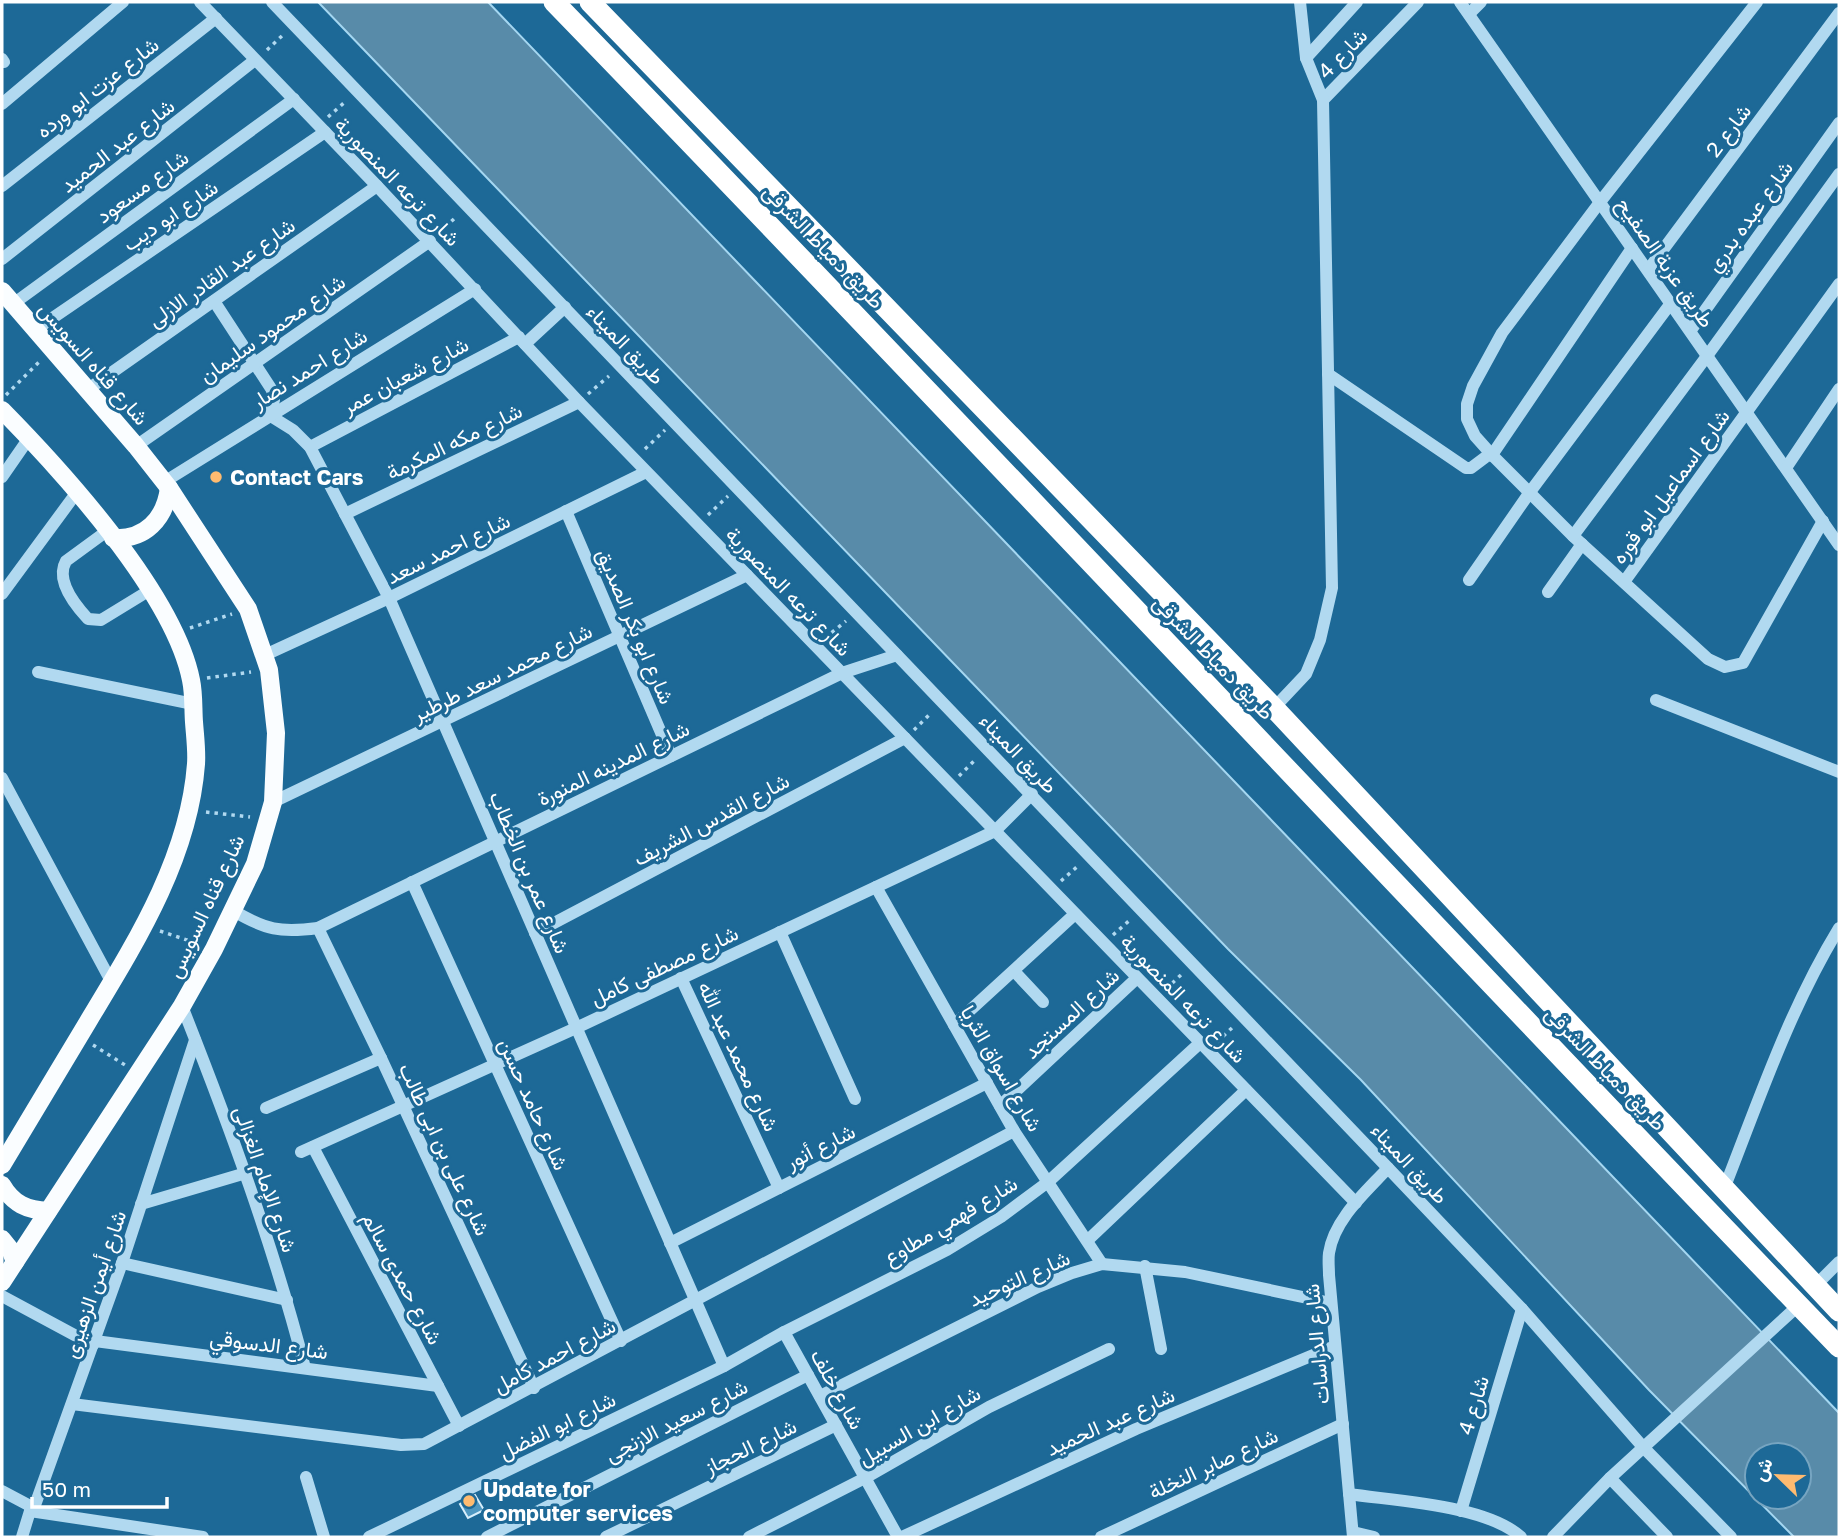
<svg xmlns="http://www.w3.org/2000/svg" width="1841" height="1539" font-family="'Golos Text',Vazirmatn,sans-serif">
	<rect width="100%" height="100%" fill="#1d6997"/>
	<!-- water -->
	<path fill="#588ba9" stroke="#a5d7f1" stroke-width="2" fill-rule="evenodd" d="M318,2h170l1351,1411v124h-45l-145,-147 -288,-310 -133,-131zM1757,1455h42v42h-42z"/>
	<!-- building -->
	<path fill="#4e97c1" stroke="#d8eefb" stroke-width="2" d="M475,1495l9,15 -16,8 -8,-14z"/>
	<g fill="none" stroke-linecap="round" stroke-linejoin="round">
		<!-- path -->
		<g stroke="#b1d9f0" stroke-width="3.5" stroke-dasharray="3.5 5" stroke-linecap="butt">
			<path d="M267,50l18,-17"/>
			<path d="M328,117l18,-16"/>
			<path d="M439,233l17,-16"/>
			<path d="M588,394l21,-18"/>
			<path d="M6,395l34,-34"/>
			<path d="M645,449l20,-19"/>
			<path d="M708,515l20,-19"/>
			<path d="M190,628l42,-14"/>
			<path d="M825,638l21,-17"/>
			<path d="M207,678l44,-6"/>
			<path d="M914,730l17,-17"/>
			<path d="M959,776l17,-17"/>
			<path d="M206,812l44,5"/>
			<path d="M1061,881l18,-16"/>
			<path d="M160,931l39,13"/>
			<path d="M1113,935l18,-16"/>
			<path d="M1166,989l17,-16"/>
			<path d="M1217,1042l17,-16"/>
			<path d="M93,1045l32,20"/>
		</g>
		<!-- minor -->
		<g stroke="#b1d9f0" stroke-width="12">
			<path d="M200,2l177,184 202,216 777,801"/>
			<path d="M272,2l1116,1166 134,141 121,138 88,90"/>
			<path d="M1460,2l379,543"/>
			<path d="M1757,2l-157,200 -98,131 -29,53 -6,18v15l8,17 17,19 81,81 135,123 17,8 18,-4 80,-142"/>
			<path d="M1469,14l12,-12"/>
			<path d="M1306,58l51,-56"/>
			<path d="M2,59l2,3"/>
			<path d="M1323,100l95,-98"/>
			<path d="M2,104l121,-102"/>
			<path d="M2,186l214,-168"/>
			<path d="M2,259l253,-199"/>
			<path d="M1648,270l191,-257"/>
			<path d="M214,301l58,89 2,10 -5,15 24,15 17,17 79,151 335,768"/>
			<path d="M13,304l281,-205"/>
			<path d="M35,330l290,-198"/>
			<path d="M1691,330l148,-207"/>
			<path d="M525,344l40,-37"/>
			<path d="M1328,374l138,94h5l16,-12 5,-1 140,-207"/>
			<path d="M87,390l290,-204"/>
			<path d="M136,446l294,-205"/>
			<path d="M310,447l209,-110"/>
			<path d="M1786,468l53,-79"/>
			<path d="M2,477l27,-39"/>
			<path d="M164,482l311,-193"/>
			<path d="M566,511l105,245"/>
			<path d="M345,514l234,-112"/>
			<path d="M107,531l-41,30c-11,19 9,44 22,58l13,1 49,-30"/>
			<path d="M1573,536l134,-180 132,-182"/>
			<path d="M1469,580l61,-88 141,-189"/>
			<path d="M1624,582l215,-298"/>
			<path d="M1548,592l34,-48"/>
			<path d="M2,594l75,-102"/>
			<path d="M265,655l124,-57 257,-126"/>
			<path d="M38,672l155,32"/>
			<path d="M1656,700l183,72"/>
			<path d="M1274,708l32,-34 14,-34 12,-52 -9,-488 -17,-42 -6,-56"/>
			<path d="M2,778l110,205"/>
			<path d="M273,802l474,-227"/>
			<path d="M412,882l209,459"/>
			<path d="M876,887l138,244 88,133"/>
			<path d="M232,910c34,20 48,23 86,18l524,-255 55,-18"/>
			<path d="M318,928l63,130 153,330"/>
			<path d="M780,932l75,167"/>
			<path d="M535,933l370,-195"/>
			<path d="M1014,971l29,31"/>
			<path d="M681,978l98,210"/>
			<path d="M182,1006c47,119 91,238 123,362"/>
			<path d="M954,1025l121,-111"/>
			<path d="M1000,1106l137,-128"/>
			<path d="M266,1108l115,-50"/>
			<path d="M313,1147l146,279"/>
			<path d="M301,1152l275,-124 419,-197 37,-37"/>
			<path d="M1724,1189c35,-89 65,-179 115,-261"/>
			<path d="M141,1204l105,-31"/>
			<path d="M1088,1240l158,-150"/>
			<path d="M670,1243l317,-160"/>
			<path d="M122,1263l165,37"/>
			<path d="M1145,1266l16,83"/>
			<path d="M1815,1286l24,-24"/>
			<path d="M2,1296l91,49"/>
			<path d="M784,1332l114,205"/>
			<path d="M95,1341l343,45"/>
			<path d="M820,1396l218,-109 34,-14 30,-9 83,8 146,31"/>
			<path d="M72,1404l329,41 23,-1 590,-313"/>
			<path d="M306,1477l18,60"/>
			<path d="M1610,1478l57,59"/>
			<path d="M2,1491l32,17"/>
			<path d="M1349,1494c47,7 137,11 172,43"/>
			<path d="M30,1511l173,26"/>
			<path d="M1461,1511l61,-202"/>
			<path d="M1353,1532l21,5"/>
			<path d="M22,1537l8,-26 4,-3 88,-245 73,-223"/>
			<path d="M369,1537l355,-171 60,-34 163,-82 54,-33 47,-35 152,-139"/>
			<path d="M487,1537l321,-162"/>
			<path d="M606,1537l230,-112"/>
			<path d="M749,1537l116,-59 124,-71 120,-58"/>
			<path d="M902,1537l234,-108 199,-83"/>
			<path d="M1101,1537l242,-113"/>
			<path d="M1353,1537l-24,-262c0,-7 -1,-15 0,-22 5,-34 37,-61 59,-85"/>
			<path d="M1553,1537l57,-59 189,-173"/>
		</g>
		<!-- major -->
		<g stroke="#fafdff" stroke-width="18">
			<path d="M2,291l134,155 33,42 79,121 21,61 7,63 -3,69 -18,62 -41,85 -32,57 -180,276"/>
			<path d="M2,410c61,62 172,184 189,270 3,14 2,29 3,42 1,14 3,29 2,42 -7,94 -60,178 -107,256 -29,48 -58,97 -87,145"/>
			<path d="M113,538c32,2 52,-19 56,-50"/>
			<path d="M2,1185c11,19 25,25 46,26"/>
			<path d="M2,1239l8,10 5,13"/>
		</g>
		<!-- highway -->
		<g stroke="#fff" stroke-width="21">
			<path d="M554,2c432,445 854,899 1285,1345"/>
			<path d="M590,2l684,706 565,603"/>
		</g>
	</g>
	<!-- markers -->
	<g fill="#ffbb70" stroke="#1d6997" stroke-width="2.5">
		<circle cx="216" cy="477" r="7"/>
		<circle cx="469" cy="1501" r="7"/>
	</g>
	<g text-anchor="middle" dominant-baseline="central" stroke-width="6" stroke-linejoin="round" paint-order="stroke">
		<!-- street labels -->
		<g font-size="21" fill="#fff" stroke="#1d6997">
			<text transform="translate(1342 53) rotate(-46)">شارع 4</text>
			<text transform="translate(97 87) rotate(-38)">شارع عزت ابو ورده</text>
			<text transform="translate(1728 130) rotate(-53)">شارع 2</text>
			<text transform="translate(117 145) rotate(-38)">شارع عبد الحميد</text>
			<text transform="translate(398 181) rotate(46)">شارع ترعه المنصورية</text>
			<text transform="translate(142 186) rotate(-36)">شارع مسعود</text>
			<text transform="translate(170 215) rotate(-34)">شارع ابو ديب</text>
			<text transform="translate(1749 216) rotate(-54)">شارع عبده بدري</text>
			<text transform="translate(824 246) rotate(46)">طريق دمياط الشرقى</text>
			<text transform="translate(1666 262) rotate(55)">طريق عزبة الصفيح</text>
			<text transform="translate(221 272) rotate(-35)">شارع عبد القادر الازلى</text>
			<text transform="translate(272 328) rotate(-35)">شارع محمود سليمان</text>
			<text transform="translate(626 344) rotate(46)">طريق الميناء</text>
			<text transform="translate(94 363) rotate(49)">شارع قناه السويس</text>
			<text transform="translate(309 368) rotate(-32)">شارع احمد نصار</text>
			<text transform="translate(405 375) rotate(-28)">شارع شعبان عمر</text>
			<text transform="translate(454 441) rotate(-26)">شارع مكه المكرمة</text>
			<text transform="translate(1670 486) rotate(-54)">شارع اسماعيل ابو قوره</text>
			<text transform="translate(448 548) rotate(-26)">شارع احمد سعد</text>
			<text transform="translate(789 591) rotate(46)">شارع ترعه المنصورية</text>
			<text transform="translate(636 626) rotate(67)">شارع ابو بكر الصديق</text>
			<text transform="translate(1214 657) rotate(46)">طريق دمياط الشرقى</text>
			<text transform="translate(502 672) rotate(-26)">شارع محمد سعد طرطير</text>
			<text transform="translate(1019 753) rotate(46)">طريق الميناء</text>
			<text transform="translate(613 763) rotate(-26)">شارع المدينه المنورة</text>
			<text transform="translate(711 819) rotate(-28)">شارع القدس الشريف</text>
			<text transform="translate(530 872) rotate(67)">شارع عمر بن الخطاب</text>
			<text transform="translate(205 906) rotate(-65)">شارع قناه السويس</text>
			<text transform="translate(664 965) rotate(-25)">شارع مصطفى كامل</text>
			<text transform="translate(1184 998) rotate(46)">شارع ترعه المنصورية</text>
			<text transform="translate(1071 1013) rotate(-43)">شارع المستجد</text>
			<text transform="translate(739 1056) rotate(65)">شارع محمد عبد الله</text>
			<text transform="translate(1002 1068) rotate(60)">شارع اسواق الثريا</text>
			<text transform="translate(1606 1068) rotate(46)">طريق دمياط الشرقى</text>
			<text transform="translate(534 1104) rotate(66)">شارع حامد حسن</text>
			<text transform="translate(820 1146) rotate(-27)">شارع أنور</text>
			<text transform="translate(445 1149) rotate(65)">شارع على بن ابى طالب</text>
			<text transform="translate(1410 1163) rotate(47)">طريق الميناء</text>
			<text transform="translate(266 1179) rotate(71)">شارع الإمام الغزالى</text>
			<text transform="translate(950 1220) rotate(-31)">شارع فهمي مطاوع</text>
			<text transform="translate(403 1278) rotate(62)">شارع حمدى سالم</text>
			<text transform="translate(1019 1278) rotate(-24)">شارع التوحيد</text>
			<text transform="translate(94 1284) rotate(-71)">شارع أيمن الزهيرى</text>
			<text transform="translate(269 1344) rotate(7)">شارع الدسوقي</text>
			<text transform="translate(1316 1344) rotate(-95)">شارع الدراسات</text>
			<text transform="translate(554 1355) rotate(-28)">شارع احمد كامل</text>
			<text transform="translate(838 1389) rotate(61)">شارع خلف</text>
			<text transform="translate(1473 1405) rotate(-73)">شارع 4</text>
			<text transform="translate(676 1420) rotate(-27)">شارع سعيد الازنجى</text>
			<text transform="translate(1110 1421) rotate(-24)">شارع عبد الحميد</text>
			<text transform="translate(557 1425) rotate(-26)">شارع ابو الفضل</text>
			<text transform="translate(919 1425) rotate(-30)">شارع ابن السبيل</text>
			<text transform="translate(750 1446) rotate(-26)">شارع الحجاز</text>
			<text transform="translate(1213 1463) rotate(-25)">شارع صابر النخلة</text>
		</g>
		<!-- poi labels -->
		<g font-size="21" font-weight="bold" fill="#fff" stroke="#1d6997" text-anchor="start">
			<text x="230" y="477">Contact Cars</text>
			<text x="483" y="1489">Update for<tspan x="483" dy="24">computer services</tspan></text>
		</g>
	</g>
	<!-- border -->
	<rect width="1841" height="1539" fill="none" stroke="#ffffff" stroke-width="7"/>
	<!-- north arrow -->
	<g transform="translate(1778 1476) rotate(293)"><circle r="33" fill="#1d6997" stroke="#77a5c1" stroke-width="2"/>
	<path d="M0-5L12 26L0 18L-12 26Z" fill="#ffbb70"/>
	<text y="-10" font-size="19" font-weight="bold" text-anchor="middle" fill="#ffffff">ش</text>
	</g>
	<!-- scale -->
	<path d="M32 1497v10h135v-10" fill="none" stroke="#ffffff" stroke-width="3.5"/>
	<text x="42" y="1497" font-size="21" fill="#ffffff" stroke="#1d6997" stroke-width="5" paint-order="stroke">50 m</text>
</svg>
